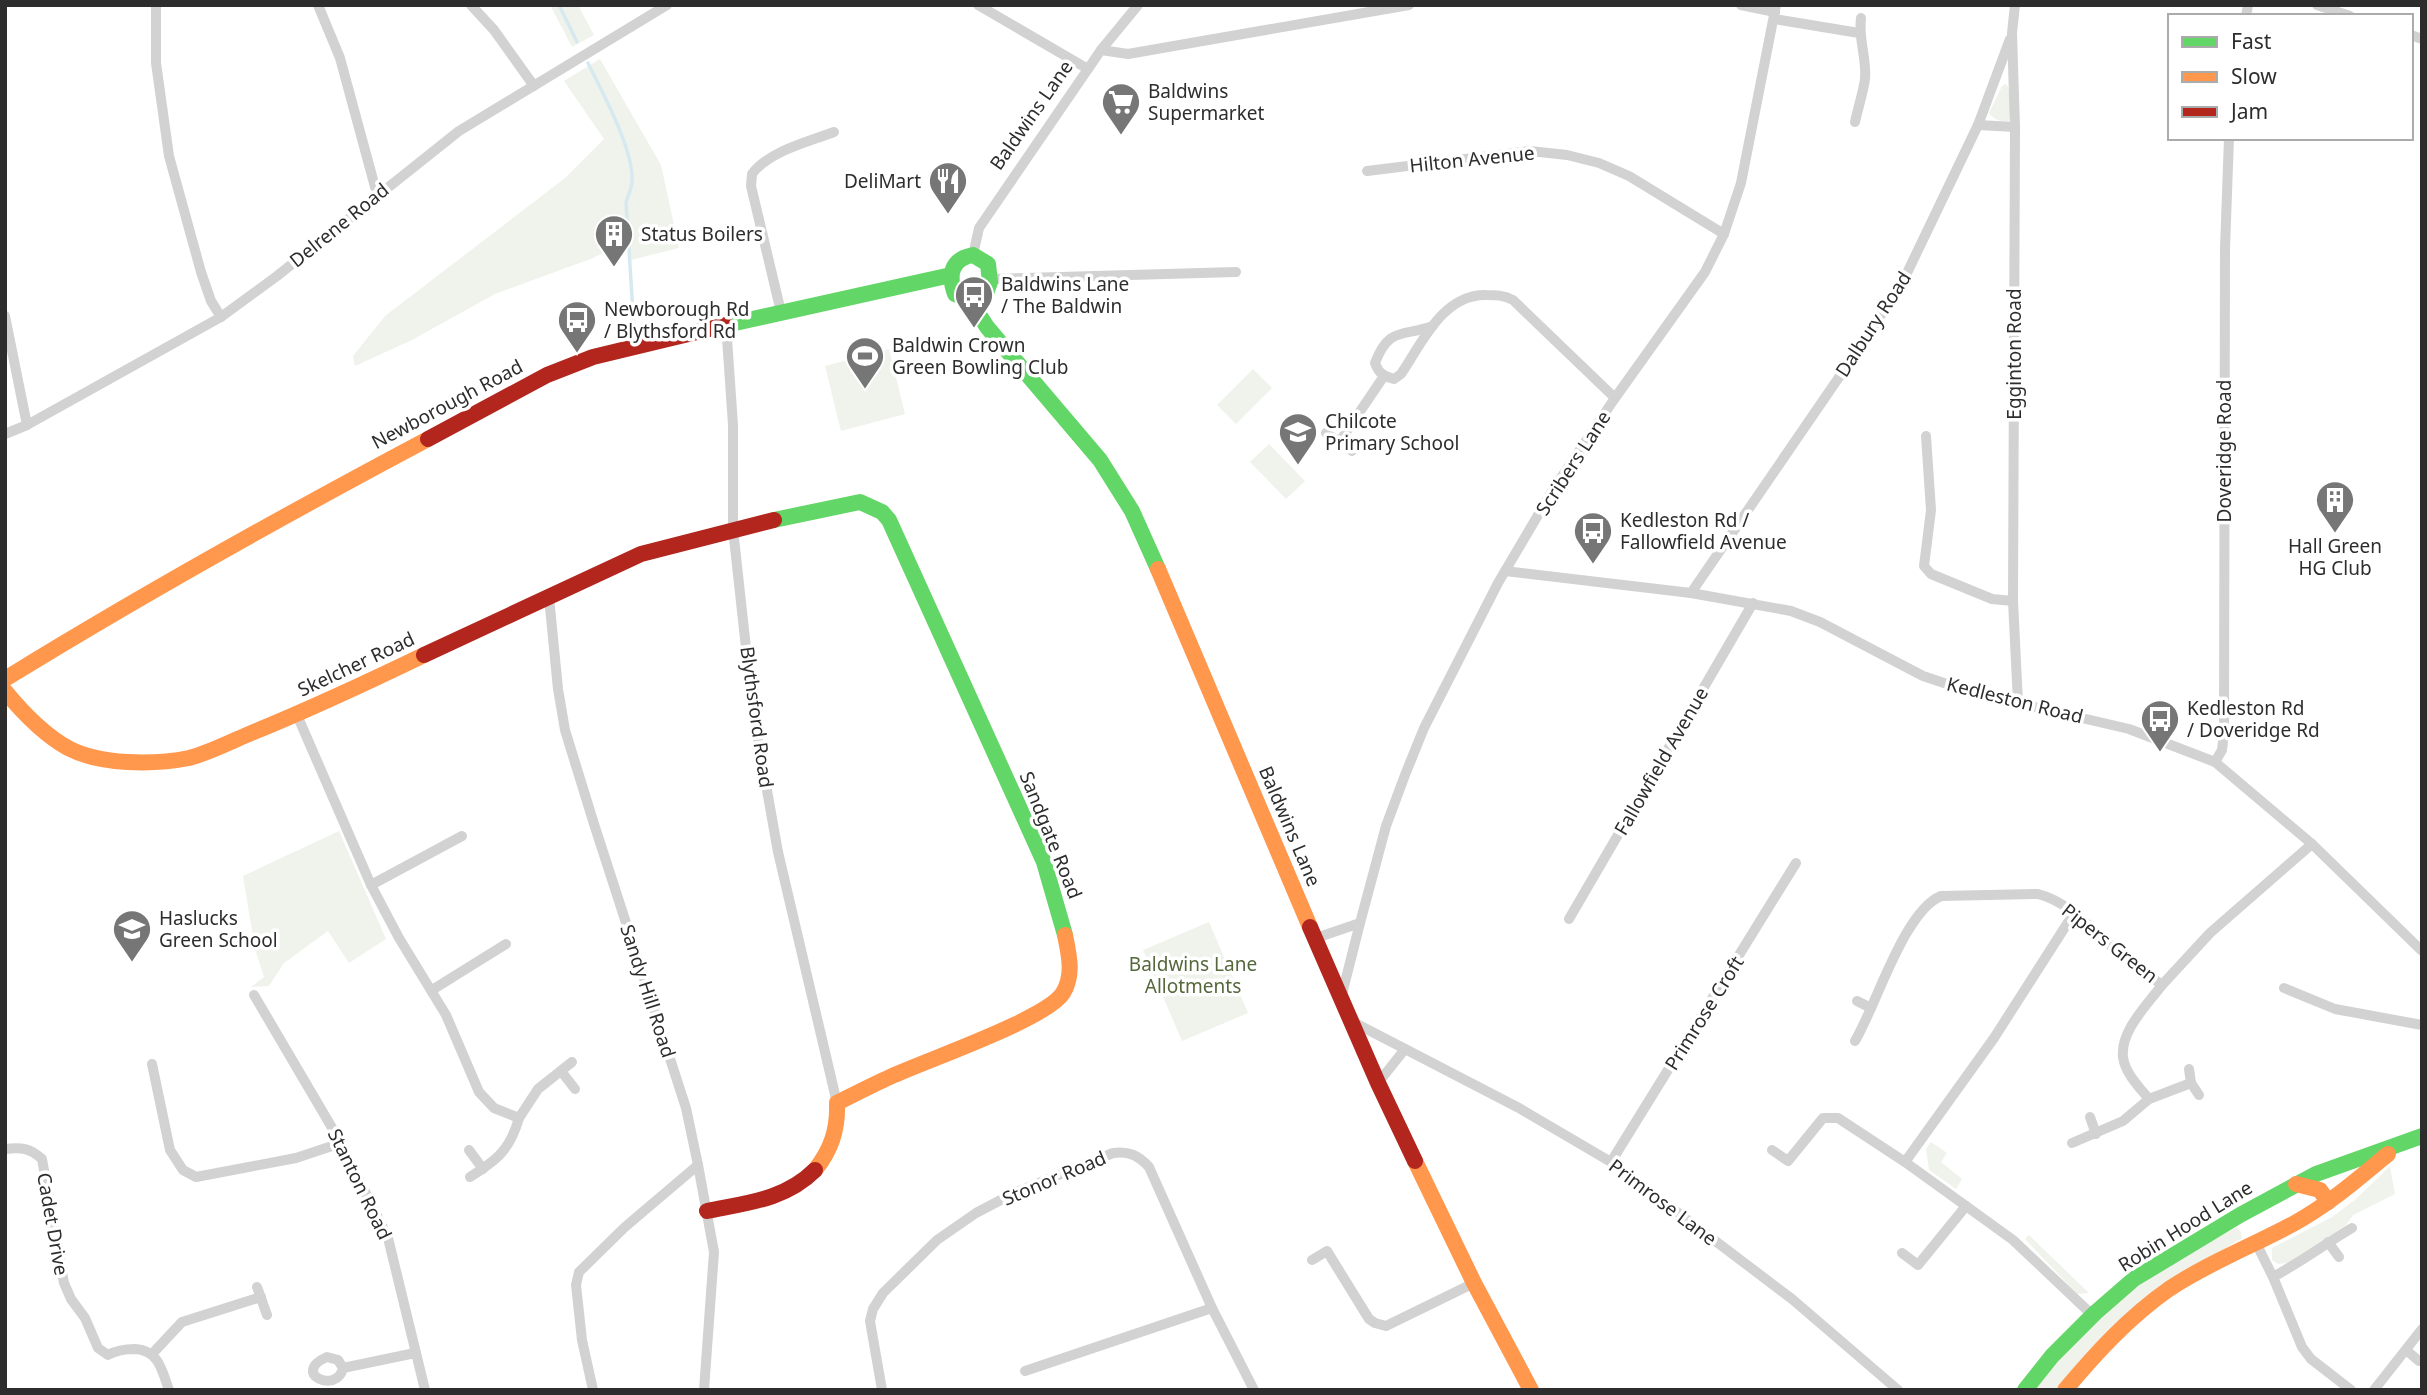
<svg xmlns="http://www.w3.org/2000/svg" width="2427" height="1395" font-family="'Noto Sans',sans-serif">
	<rect width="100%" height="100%" fill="#fff"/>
	<!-- green -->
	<g fill="#f0f3eb">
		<path d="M550,5h28l16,30 -22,12z"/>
		<path d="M600,59l61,106 18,83 -48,12 -3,-19 -35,17 -98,36 -83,46 -57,26 -2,-10 32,-40 180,-138 39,-39 -40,-58z"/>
		<path d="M2006,84c7,8 7,28 3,37 -8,1 -15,-1 -20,-8l13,-27z"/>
		<path d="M889,349l16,65 -64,17 -16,-65z"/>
		<path d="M1253,369l19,19 -36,36 -19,-19z"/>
		<path d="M1269,444l36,37 -19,18 -36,-37z"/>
		<path d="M339,831l47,108 -37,24 -21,-32 -44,32 -15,23 -18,1 13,-10 -9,-28 -12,-73z"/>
		<path d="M1209,922l39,91 -66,28 -39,-91z"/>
		<path d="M1931,1142l16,11 -6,9 21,17 -6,10 -27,-19 -3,-21z"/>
		<path d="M2390,1166l5,28 -42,21 -7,10 -57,38 -11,1 -6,-4v-12l60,-31 24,-18z"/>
		<path d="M2237,1227l4,5 1,6 -63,38 -93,78 -32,36h-21c37,-48 83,-90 133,-124 22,-15 48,-26 71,-39z"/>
		<path d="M2029,1235l60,58 -12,1 -52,-55z"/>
	</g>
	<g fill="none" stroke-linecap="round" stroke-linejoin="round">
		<!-- stream -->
		<g stroke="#d7e9f0" stroke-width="3.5">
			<path d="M559,5l18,37"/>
			<path d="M588,63c14,29 46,87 44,118 0,7 -4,15 -6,21l8,127"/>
		</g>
		<!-- street -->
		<g stroke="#d2d2d2" stroke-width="10">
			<path d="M156,5v58l13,93 32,116 10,29 10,16"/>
			<path d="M318,5l22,53 35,129 5,6"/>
			<path d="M471,5l23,25 40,56"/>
			<path d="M978,5l110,64"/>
			<path d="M1741,5l34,7"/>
			<path d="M2015,5l-3,28 3,94 -2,474 5,102"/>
			<path d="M2317,5l33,11"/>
			<path d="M2246,16l2,-11"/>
			<path d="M1774,19l85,14"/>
			<path d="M2411,35l11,4"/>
			<path d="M1101,50l27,4 281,-49"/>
			<path d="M1855,122c3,-14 8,-29 10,-43 2,-21 -7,-40 -4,-61"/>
			<path d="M1978,125l37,2"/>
			<path d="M1367,171l163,-20 37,4 32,8 30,13 95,58"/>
			<path d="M973,255l6,-27 122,-178 37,-45"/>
			<path d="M992,279l244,-7"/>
			<path d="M781,312l-30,-126 1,-12c17,-23 56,-32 82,-42"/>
			<path d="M5,316l22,109"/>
			<path d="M726,324l7,101v104l20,183 25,140 59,251"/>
			<path d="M1433,326c-30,11 -44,0 -58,37 4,11 9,13 19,16l7,-5c21,-31 42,-80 85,-79 9,0 18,0 27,5l102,98"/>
			<path d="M1326,433l26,18"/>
			<path d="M5,434l22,-9 194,-108 56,-41 182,-145 208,-126"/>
			<path d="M1926,436l5,74 -7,56 7,8 61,25 21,2"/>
			<path d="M1340,441l44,-65"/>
			<path d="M1505,571l186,22 100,18 29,11 103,54 48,16 158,37 86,33 97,82 110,107"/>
			<path d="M1691,593l179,-261 37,-59 71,-148 32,-86"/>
			<path d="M549,597l9,92 7,41 29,94 92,284 12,57 16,87 -10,138"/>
			<path d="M297,715l74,170 28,53 47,77 33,77 15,16 25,10c-9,32 -22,42 -49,59"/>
			<path d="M2215,762l7,-12 2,-17 1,-485 4,-110"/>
			<path d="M371,885l91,-49"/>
			<path d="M1569,919l184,-316"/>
			<path d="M1316,938l44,-15 26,-97 19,-51 19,-47 74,-145 56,-95 61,-90 90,-126 19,-38 17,-51 35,-178"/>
			<path d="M2162,985c-14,19 -42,46 -39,72 2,16 16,30 26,42l42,-16"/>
			<path d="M2284,988l51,21 87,16"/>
			<path d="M432,990l74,-46"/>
			<path d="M254,995l87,148 47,95 37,152"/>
			<path d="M1341,998l19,-75"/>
			<path d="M1857,1001l14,7"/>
			<path d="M1353,1022l166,86 92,54 181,137 106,91"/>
			<path d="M1855,1041c21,-35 49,-130 86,-145l97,-2c32,8 55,37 80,58 14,12 29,22 44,33l48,-52 102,-89"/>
			<path d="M152,1064l18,86 13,20 13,7 100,-19 45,-15"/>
			<path d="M2189,1069l2,14 8,12"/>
			<path d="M561,1071l14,18"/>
			<path d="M1378,1083l27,-34"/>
			<path d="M2090,1117l6,17"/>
			<path d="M519,1118l19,-29 34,-27"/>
			<path d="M2072,1143l51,-22 26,-22"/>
			<path d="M5,1149c16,-2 25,-1 37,10l22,124 7,16 14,19 13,30 10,7c9,-5 17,-6 27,-6 24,1 27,22 34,41"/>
			<path d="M469,1150l14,19"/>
			<path d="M1772,1150l16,11 35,-43h15l67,44 61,44 -48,59 -16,-12"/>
			<path d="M1611,1162l185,-299"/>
			<path d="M1905,1162l89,-124 80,-125"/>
			<path d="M1966,1206l47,34 74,70 8,3"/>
			<path d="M2255,1241l18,36 29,70 9,12 40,31"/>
			<path d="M2328,1242l11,15"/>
			<path d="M1312,1260l15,-9 42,68 6,4 11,3 88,-43"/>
			<path d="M2273,1277c28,-15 52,-33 79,-49"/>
			<path d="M257,1287l10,28"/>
			<path d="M2406,1350l13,11"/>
			<path d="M152,1354l30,-32 79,-25"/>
			<path d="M343,1368l-5,-8 -11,-3c-37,16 10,38 16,11l72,-15"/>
			<path d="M1025,1371l187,-63"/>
			<path d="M593,1390l-11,-50 -6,-55 3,-13 46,-45 73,-62"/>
			<path d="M882,1390l-12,-69 3,-12 10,-16 54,-53 39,-27 38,-20 99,-40c16,-2 25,2 36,14l63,141 42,82"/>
			<path d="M2374,1390l48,-61"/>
		</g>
		<!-- fast -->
		<g stroke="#63d668" stroke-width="16">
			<path d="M973,255l15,9 2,18 -5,14 -12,5 -18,-7c-7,-19 -4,-35 18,-39z"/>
			<path d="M975,302l3,11 9,14 113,133 32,51 26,58"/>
			<path d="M726,325l225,-50"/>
			<path d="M774,520l86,-18 22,10 7,8 155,342 21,73"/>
			<path d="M2025,1390l27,-34 43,-43 39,-34 106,-64 76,-41 106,-38"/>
		</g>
		<!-- slow -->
		<g stroke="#ff974d" stroke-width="16">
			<path d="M1158,569l152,358"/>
			<path d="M5,679c138,-85 280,-164 423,-240"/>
			<path d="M5,691c18,22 38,43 63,57 32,17 86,17 121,10 20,-5 41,-16 60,-24 59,-24 117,-51 175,-79"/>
			<path d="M1415,1161l59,122 57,107"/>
			<path d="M815,1170c16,-20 23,-40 22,-67 18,-9 35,-18 53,-26 34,-16 157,-58 173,-84 11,-18 6,-38 2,-58"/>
			<path d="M2296,1184l24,6 8,12"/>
			<path d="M2065,1390c31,-37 64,-73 104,-101 39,-26 83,-43 124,-65 35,-19 65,-45 95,-70"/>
		</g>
		<!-- jam -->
		<g stroke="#b3261e" stroke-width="16">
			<path d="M428,439l119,-64 46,-18 133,-32"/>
			<path d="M424,655l217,-101 133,-34"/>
			<path d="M1310,927l68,156 37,78"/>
			<path d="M707,1211c39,-8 78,-11 108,-41"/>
		</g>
	</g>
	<!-- icons -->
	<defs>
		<g id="supermarket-pin" transform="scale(2.0125)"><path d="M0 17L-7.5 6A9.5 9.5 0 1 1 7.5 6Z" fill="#767676" stroke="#fff"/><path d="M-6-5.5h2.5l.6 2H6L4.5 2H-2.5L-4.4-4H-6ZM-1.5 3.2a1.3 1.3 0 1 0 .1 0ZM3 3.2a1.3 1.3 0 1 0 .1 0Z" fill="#fff"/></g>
		<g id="restaurant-pin" transform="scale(2.0125)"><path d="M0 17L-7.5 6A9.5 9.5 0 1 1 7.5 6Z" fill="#767676" stroke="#fff"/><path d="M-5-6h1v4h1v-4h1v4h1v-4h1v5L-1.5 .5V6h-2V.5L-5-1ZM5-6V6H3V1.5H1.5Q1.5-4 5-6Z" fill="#fff"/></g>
		<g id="building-pin" transform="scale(2.0125)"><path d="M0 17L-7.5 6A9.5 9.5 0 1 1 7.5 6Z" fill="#767676" stroke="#fff"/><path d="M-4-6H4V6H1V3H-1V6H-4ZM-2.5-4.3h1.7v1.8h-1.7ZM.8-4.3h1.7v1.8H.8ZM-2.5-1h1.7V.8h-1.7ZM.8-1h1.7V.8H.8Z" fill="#fff"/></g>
		<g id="bus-pin" transform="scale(2.0125)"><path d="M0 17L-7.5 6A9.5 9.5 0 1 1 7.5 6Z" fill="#767676" stroke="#fff"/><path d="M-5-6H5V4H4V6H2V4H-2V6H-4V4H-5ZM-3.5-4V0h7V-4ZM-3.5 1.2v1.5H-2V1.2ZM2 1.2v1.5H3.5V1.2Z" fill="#fff"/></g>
		<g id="stadium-pin" transform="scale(2.0125)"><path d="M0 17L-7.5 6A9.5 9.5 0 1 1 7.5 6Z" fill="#767676" stroke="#fff"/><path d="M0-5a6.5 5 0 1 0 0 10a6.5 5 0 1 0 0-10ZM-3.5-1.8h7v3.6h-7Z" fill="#fff"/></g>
		<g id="school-pin" transform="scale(2.0125)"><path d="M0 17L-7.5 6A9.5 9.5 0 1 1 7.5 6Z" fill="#767676" stroke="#fff"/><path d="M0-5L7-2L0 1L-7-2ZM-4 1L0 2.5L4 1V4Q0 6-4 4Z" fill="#fff"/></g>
	</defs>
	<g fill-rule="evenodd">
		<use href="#supermarket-pin" x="1121" y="102"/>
		<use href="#restaurant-pin" x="948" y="181"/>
		<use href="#building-pin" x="614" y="234"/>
		<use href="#bus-pin" x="974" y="295"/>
		<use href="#bus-pin" x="577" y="320"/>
		<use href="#stadium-pin" x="865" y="356"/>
		<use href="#school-pin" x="1298" y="432"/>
		<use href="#building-pin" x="2335" y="500"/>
		<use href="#bus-pin" x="1593" y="531"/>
		<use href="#bus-pin" x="2160" y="719"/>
		<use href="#school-pin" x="132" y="929"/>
	</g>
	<g text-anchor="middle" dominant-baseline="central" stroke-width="7" stroke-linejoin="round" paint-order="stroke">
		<!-- poi labels -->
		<g font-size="19" fill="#2d2d2d" stroke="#fff" text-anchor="start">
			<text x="1148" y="91">Baldwins<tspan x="1148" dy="22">Supermarket</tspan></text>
			<text x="921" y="181" text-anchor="end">DeliMart</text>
			<text x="641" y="234">Status Boilers</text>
			<text x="1001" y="284">Baldwins Lane<tspan x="1001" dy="22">/ The Baldwin</tspan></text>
			<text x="604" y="309">Newborough Rd<tspan x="604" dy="22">/ Blythsford Rd</tspan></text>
			<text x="892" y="345">Baldwin Crown<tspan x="892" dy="22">Green Bowling Club</tspan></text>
			<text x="1325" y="421">Chilcote<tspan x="1325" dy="22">Primary School</tspan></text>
			<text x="1620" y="520">Kedleston Rd /<tspan x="1620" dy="22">Fallowfield Avenue</tspan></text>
			<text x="2335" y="546" text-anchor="middle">Hall Green<tspan x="2335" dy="22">HG Club</tspan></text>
			<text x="2187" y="708">Kedleston Rd<tspan x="2187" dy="22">/ Doveridge Rd</tspan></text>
			<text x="159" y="918">Haslucks<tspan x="159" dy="22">Green School</tspan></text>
		</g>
		<!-- street labels -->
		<g font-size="19" fill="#2d2d2d" stroke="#fff">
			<text transform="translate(1031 115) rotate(-55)">Baldwins Lane</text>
			<text transform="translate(1472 159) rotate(-6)">Hilton Avenue</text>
			<text transform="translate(339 225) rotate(-39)">Delrene Road</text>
			<text transform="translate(1873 324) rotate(-57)">Dalbury Road</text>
			<text transform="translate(2014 354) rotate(-90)">Egginton Road</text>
			<text transform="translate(447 404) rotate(-28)">Newborough Road</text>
			<text transform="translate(2224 451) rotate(-90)">Doveridge Road</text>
			<text transform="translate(1573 463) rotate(-57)">Scribers Lane</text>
			<text transform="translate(356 664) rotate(-25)">Skelcher Road</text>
			<text transform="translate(2015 700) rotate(14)">Kedleston Road</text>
			<text transform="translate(757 717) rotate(82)">Blythsford Road</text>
			<text transform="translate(1661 761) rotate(-60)">Fallowfield Avenue</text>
			<text transform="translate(1290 826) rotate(67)">Baldwins Lane</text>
			<text transform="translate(1051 835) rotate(68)">Sandgate Road</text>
			<text transform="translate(2110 943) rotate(38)">Pipers Green</text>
			<text transform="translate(648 991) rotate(72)">Sandy Hill Road</text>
			<text transform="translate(1704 1013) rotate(-58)">Primrose Croft</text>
			<text transform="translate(1054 1178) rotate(-23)">Stonor Road</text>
			<text transform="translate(360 1184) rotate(64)">Stanton Road</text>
			<text transform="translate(1663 1202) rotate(37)">Primrose Lane</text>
			<text transform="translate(53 1224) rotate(80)">Cadet Drive</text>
			<text transform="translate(2185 1226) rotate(-32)">Robin Hood Lane</text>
		</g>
		<!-- park labels -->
		<g font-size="19" fill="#54683b" stroke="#fff">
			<text x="1193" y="964">Baldwins Lane<tspan x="1193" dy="22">Allotments</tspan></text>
		</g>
	</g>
	<!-- border -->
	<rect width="2427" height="1395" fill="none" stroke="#2d2d2d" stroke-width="14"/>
	<!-- legend -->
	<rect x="2168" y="14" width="245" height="126" fill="#ffffff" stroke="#ababab" stroke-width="2"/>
	<rect x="2182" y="37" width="35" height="10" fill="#63d668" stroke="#ababab" stroke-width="2"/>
	<text x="2231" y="49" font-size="21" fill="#2d2d2d">Fast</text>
	<rect x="2182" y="72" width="35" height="10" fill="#ff974d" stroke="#ababab" stroke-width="2"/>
	<text x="2231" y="84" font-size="21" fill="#2d2d2d">Slow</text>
	<rect x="2182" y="107" width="35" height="10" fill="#b3261e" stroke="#ababab" stroke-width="2"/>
	<text x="2231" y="119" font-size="21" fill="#2d2d2d">Jam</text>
</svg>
